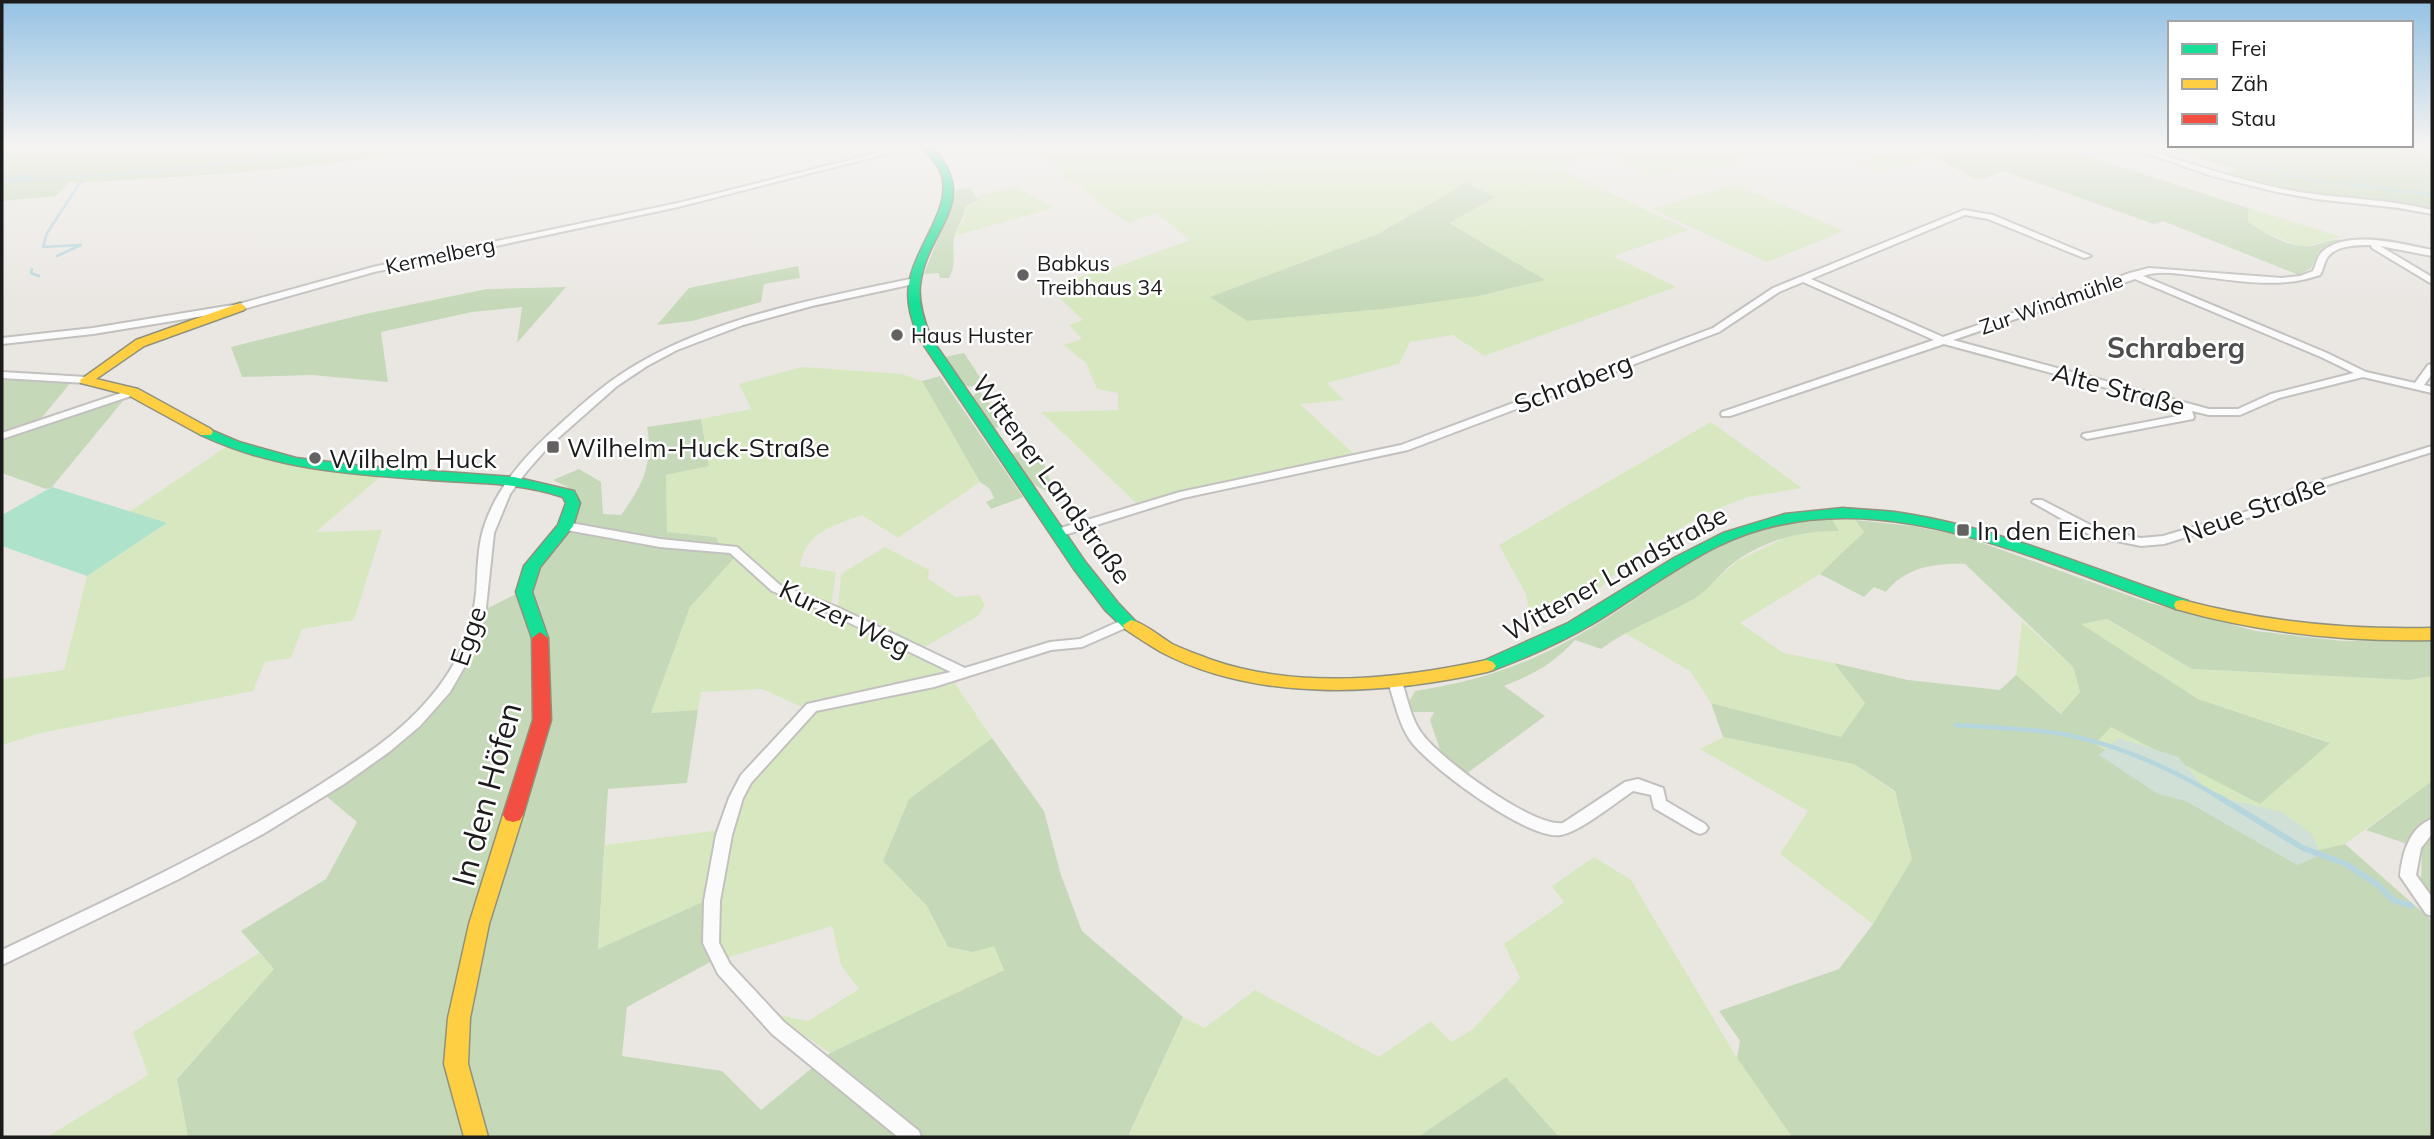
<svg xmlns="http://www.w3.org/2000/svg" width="2434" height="1139" font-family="Mulish,sans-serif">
	<rect width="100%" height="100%" fill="#eae7e3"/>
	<!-- grass -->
	<g fill="#d7e8c0" fill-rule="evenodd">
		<path d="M1052,145h712l-17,5 11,5 -52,16 -9,-4 -46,9 -42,-23 -56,13 136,64 -76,26 63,31 -192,69 -31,-21 -43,7 -11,22 -72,19 17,17 -44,4 53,49 -216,51 -96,-92 77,-2v-17l-21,-4 -11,-26 -22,-18 18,-6 -13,-14 14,-5 -36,-34 75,-21 68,-25 -34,-27 -27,10 -19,-11 -35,-31 -6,1 -9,-8 5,-2 -28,-22zM1466,183l29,14 -47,26 96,57 -65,16 -95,13 -137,12 -37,-24 168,-63z"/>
		<path d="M1906,145h33l18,5 -79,22 -22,-10z"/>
		<path d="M1734,184l110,47 -77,31 -115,-53z"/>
		<path d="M1015,186l39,22 -100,28 11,-20v-11l12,-4 -2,-4z"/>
		<path d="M2248,208l94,29 -40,10 -39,-15 -15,-10z"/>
		<path d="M802,367l100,7 20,7 58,101 -82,56 -36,-23c-29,11 -56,16 -62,51l36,6 -5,34 -50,-20 -45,-38 -16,-3 -4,-8 -49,-5 -1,-57 43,-9 -8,-47 50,-10 -12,-25z"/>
		<path d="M1711,422l91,66 -54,9 -39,15 -69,39 -39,36 -70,34 -5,-27 -27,-49z"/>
		<path d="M226,447l43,14 112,15 -65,56 66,-2 -28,90 -52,9 -11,29 -26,4 -12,29 -212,42 -39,12v-66l62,-9 23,-94 79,-52 -37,-12z"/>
		<path d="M1832,519l23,1 9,12 -44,42 -80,49 44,30 50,10 31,40 -24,34 -130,-34 -21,-32 -67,-39 71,-33 43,-38 45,-22 30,-9 26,1z"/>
		<path d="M885,547l44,23 -1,9 28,18 23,-2 6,10 -7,11 -57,33 -83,-41 3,-34z"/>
		<path d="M736,556l38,35 57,22 122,61 -131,25 -18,9 -42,-19 -61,3 -3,18 -47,3 39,-106z"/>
		<path d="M2106,619l86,50 216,11 24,-4v105l-87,63 -52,12 -199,-112 16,-18 150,78 69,-62 -131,-43 -118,-75z"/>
		<path d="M2022,621l51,46 7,25 -18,22 -46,-39z"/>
		<path d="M952,679l40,59 -83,61 -26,62 44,45 21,41 25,5 21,-7 10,25 -174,83 -57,-39 35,7 51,-32 -18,-24 -9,-39 -106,32 -9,-17v-42l15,-69 20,-51 62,-70z"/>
		<path d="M1723,737l131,27 41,28 17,67 -39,65 -93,-70 28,-43 -108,-62z"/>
		<path d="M720,830l-13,70 -109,49 7,-104z"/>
		<path d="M1594,857l37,23 106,178 55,79h-233l-53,-60 -88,60h-286l-3,-2 54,-118 22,11 50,-38 124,67 52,-36 20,21 22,-13 47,-51 -16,-34 60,-42 -12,-16z"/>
		<path d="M259,953l16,16 -98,109 11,59h-141l101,-62 -15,-43z"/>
	</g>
	<!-- forest -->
	<g fill="#c5d9b8">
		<path d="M2,145h269l-21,3 -4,7 129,-10h72c-125,25 -251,31 -378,38l-13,13 -54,5z"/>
		<path d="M1939,145h114l195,63v14c14,10 34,21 52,24 21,3 31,-14 55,-2h-15l-21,8 -8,16 -12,7 -136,-54 -9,3 -150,-53 -26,9 -43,-23 21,-7z"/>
		<path d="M2152,145h240l40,9v57l-44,-10 -99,-11 -62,-16 9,-5z"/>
		<path d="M1466,183l30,14 -47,26 96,57 -66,16 -95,13 -137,12 -37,-24 168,-63z"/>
		<path d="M970,188l8,12 -13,6c0,13 -9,20 -11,32 -2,15 3,25 -5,40h-9l-1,-5 -15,1 33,-84z"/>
		<path d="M798,266l2,12 -36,6 -3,18 -69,19 -35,4 32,-37z"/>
		<path d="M566,287l-49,56 5,-36 -50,5 -91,20 7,50 -76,-7 -70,2 -11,-30 134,-33 122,-25z"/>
		<path d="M964,353l19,29 -13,5 -7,-2 -18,-28z"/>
		<path d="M940,376l83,121 -32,12 -5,-7 8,-4 -4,-9 -10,-7 -58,-101z"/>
		<path d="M2,377l70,4 -33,40 -37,12z"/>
		<path d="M979,391l31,35 -18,2 -22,-29z"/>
		<path d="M127,396l-75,91 -6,2 -44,-16v-35z"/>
		<path d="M701,419l8,47 -43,9 1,57 49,5 6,13 14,6 -46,51 -39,106 47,-3 -11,73 -79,6 -10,160 109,-49 7,60 -87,47 -5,49 100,15 39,39 69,-57 174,-83 -10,-24 -21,6 -25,-5 -21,-41 -44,-45 26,-62 83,-61 52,73 17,64 21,56 101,86 -54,117 3,3h-944l-11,-58 97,-110 -33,-38 85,-52 31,-57 -31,-26c74,-51 140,-96 162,-188l30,-15 61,-91 -2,-10 -24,-12 26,-11 22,13 2,32 18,1c21,-28 33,-53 26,-88z"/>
		<path d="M1031,449l11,9 14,39 -28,-16 -17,-27z"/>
		<path d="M1832,519l7,12c-36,-1 -73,9 -103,30 -16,11 -27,30 -44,39 -31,17 -63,28 -91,49l-26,-9c-21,23 -42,35 -71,46l41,30 -83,61 -19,-18 -13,-39 4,-8h-21l-4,-10 6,-11c54,-8 103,-23 151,-49 96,-51 149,-121 266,-123z"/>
		<path d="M1855,520l58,6 50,10 187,67 106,28 86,10 90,-1v36l-23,4 -217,-11 -85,-50 -26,5 117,75 132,44 -70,61 -149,-77 -16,17 198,112 52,-12 84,74 3,4v215h-640l-55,-79 3,-17 -21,-30 120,-42 34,-45 39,-65 -17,-68 -41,-27 -131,-27 -12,-34 130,34 24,-34 -31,-40 74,17 92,10 16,-15 45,39 19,-22 -7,-25 -108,-103c-30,-1 -59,3 -79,28l-12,-5 -10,10 -44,-23 44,-42z"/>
		<path d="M2432,781v120l-11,-20 1,-32 -56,-19z"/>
		<path d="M1506,1077l53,60h-141z"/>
	</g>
	<!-- wetland -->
	<path fill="#d1e0d7" d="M2119,738l59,19 33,38 71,17 30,22 9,21 -24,10 -111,-64 -28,-7 -59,-39z"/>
	<!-- pitch -->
	<path fill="#aee2cb" d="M52,487l115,36 -80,53 -85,-30v-31z"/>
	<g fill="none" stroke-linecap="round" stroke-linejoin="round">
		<!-- stream-far2 -->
		<g stroke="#b6d6de" stroke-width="2.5">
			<path d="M2194,145l85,28 51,10"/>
			<path d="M1464,147l2,-2"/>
			<path d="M2,179l32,-4 -6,5 121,-8 235,-27"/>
			<path d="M2,182l28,-3"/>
			<path d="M2341,183l91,12"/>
			<path d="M57,256l24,-11 -38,2 4,-14 36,-55"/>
			<path d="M32,269l-1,4 8,3"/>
		</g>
		<!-- stream-far1 -->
		<path stroke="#b6d6de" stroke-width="4.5" d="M1956,725c37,3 76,3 112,10 54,11 108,36 154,64"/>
		<!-- stream -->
		<path stroke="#b6d6de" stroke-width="6" d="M2219,797l84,51 43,16 32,21 15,15 18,6"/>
		<!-- street casing -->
		<g stroke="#c2c1bf" stroke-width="4">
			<g id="street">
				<path d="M910,145h11l-243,62 -304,65 -134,38 -147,24 -91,10v-6l91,-10 146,-24 134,-37 305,-64z"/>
				<path d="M2124,145h10c54,18 109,37 165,47 45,7 89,7 133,18v4l-33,-6 -83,-9 -39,-7 -68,-17z"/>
				<path d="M1964,210l29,5 98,41 -7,2 -96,-39 -23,-4 -154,64 132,58 187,-64 19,-5 133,10 18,-2 13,-5c3,-6 4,-15 10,-20 25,-22 80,-7 109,-1v6l-52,-10 52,31v7l-60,-36 -1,-3c-13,0 -36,0 -44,13 -3,5 -4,12 -7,17 -40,14 -82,6 -123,1 -17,-2 -38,-6 -54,0l184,77 39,19 49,11 13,-18 4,-1v10l-8,11 8,2v6l-69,-16 -84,21 -39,17h-31l-17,-4 2,6 -1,2 -106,20 -5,-3 1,-2 100,-19 -2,-7 -237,-64 -214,72h-8l-1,-2 1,-2 212,-72 -131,-58 -24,10 -60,40 -311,118 -225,48 -125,39 -6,-4 2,-3 126,-38 221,-47 312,-117 60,-40zM2135,279l186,78 33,16 -83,21 -33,15h-29l-256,-69z"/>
				<path d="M915,278l4,3 -1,2 -106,23 -69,19 -66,25 -30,16 -30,20 -69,61 -21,24 -17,23 -16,39 -9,84 -9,30 -26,45 -30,34 -31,26 -45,32 -81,50 -84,45 -177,86v-15c107,-51 215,-100 316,-164 39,-25 79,-50 109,-85 28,-31 45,-67 49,-108 2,-24 1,-49 10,-72 14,-38 42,-68 72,-95 25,-23 51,-46 81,-63 84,-48 182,-65 276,-85z"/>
				<path d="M2,372l84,5 5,3 -5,3 -84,-5z"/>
				<path d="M133,389l5,3 -1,2 -135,45v-6z"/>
				<path d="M2432,446v6l-130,41 -39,20 -99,31 -23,2 -49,-10 -60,-34 2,-2h8l58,30 41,8 22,-2 92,-27 39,-20z"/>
				<path d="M565,522l95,17 77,8 43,38 57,22 128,61 85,-26 30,-3 47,-21 6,4 -1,3 -50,22 -31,3 -117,37 -118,24 -65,72 -8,15 -11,37 -12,66 -1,42 11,21 54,58 135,109 2,6h-23l-126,-103 -54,-60 -15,-31 1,-42 12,-66 13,-37 12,-23 66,-71 144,-32 -122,-59 -57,-22 -42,-38 -70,-6 -99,-18 -2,-3 2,-3z"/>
				<path d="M1396,680l5,2 2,3c5,16 9,37 20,50 18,24 110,93 140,88l62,-41 13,-3 25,9 3,13 39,23 3,4 -3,4 -5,2 -5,-2 -41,-24 -3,-13 -18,-4c-18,12 -52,40 -72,44 -32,6 -133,-69 -151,-95 -11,-16 -15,-37 -21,-55l2,-3z"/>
				<path d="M2432,819v15l-11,14 -5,27 16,22v19l-6,-2 -26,-38c2,-21 9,-49 32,-57z"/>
			</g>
		</g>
		<!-- fast casing -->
		<g stroke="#91927c" stroke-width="3">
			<g id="fast">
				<path d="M920,145h10c54,56 -3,82 -10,140 -2,18 4,36 11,53l155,225 32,40 21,22 -2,4h-12l-19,-18 -32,-42 -155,-231c-7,-17 -13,-35 -10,-53 4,-35 43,-76 33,-109 -4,-13 -13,-21 -22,-31z"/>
				<path d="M206,428l33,14 57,16 66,8 152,11 60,14 6,12 -7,23 -33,41 -8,25 16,46 -2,4 -6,2 -8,-6 -16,-46 8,-26 34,-41 8,-22 -3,-6c-38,-13 -77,-14 -116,-16 -85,-6 -168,-9 -246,-46l-2,-3z"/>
				<path d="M1843,508c19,2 39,2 58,5 99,15 193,57 287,88l2,4 -2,4h-12c-143,-49 -310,-137 -460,-62 -43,22 -81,51 -122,76 -32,19 -66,34 -101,47h-12l-3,-4 3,-4 87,-39 106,-65 49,-25 62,-19z"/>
			</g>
		</g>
		<!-- slow casing -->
		<g stroke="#91927c" stroke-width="3">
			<g id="slow">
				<path d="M240,303l6,4 -2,3 -100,36 -48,33 42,10 73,40 2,3 -2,3h-10l-73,-40 -47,-12 -1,-3 56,-40z"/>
				<path d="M2182,600c83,22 164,30 250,28v12c-87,2 -171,-7 -256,-31l-2,-4 2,-4z"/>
				<path d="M1131,620c15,4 28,16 41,24 13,6 27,11 40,16 87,30 187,19 275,0l6,2 3,4 -3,4 -6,2c-103,23 -229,31 -326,-20 -12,-7 -24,-15 -36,-23l-2,-4z"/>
				<path d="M513,808l7,2 3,5 -34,109 -19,94 -2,46 20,73h-24l-20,-73 4,-46 21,-94 34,-109 3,-5z"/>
			</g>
		</g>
		<!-- jam casing -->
		<g stroke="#91927c" stroke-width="3">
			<path id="jam" d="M540,632l8,6 3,82 -28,95 -3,5 -7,2 -7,-2 -3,-5 30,-95 -1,-82z"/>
		</g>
		<!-- street -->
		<use href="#street" fill="#fcfbfb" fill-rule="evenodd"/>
		<!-- fast -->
		<use href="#fast" fill="#16e098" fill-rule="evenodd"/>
		<!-- slow -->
		<use href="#slow" fill="#ffcf43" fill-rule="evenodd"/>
		<!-- jam -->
		<use href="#jam" fill="#f24e42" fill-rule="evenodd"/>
	</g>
	<!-- sky -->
	<linearGradient id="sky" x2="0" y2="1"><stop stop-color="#94c2e4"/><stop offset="0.48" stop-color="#f6f4f2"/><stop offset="1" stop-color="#f6f4f2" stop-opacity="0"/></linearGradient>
	<rect width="2434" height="304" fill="url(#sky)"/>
	<!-- markers -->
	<g fill="#636261" stroke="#fff" stroke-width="2.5">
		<circle cx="1023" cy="275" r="7"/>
		<circle cx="897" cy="335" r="7"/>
		<rect x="546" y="440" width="14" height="14" rx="3.5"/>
		<circle cx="315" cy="458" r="7"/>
		<rect x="1956" y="523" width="14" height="14" rx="3.5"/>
	</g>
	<g text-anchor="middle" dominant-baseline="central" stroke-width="5" stroke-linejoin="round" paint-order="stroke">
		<!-- far-street labels -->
		<g font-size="21" fill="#1b1b1b" stroke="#fff">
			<text transform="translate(440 255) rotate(-12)">Kermelberg</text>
			<text transform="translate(2051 303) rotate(-19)">Zur Windmühle</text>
		</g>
		<!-- far-poi labels -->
		<g font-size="21" fill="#1b1b1b" stroke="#fff" text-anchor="start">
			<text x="1037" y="263">Babkus<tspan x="1037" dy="24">Treibhaus 34</tspan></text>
			<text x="911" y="335">Haus Huster</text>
		</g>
		<!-- street labels -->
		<g font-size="26" fill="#1b1b1b" stroke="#fff">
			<text transform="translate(1573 383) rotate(-21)">Schraberg</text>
			<text transform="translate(2119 389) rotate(15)">Alte Straße</text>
			<text transform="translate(1052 479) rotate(54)">Wittener Landstraße</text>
			<text transform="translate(2254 509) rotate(-20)">Neue Straße</text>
			<text transform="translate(1615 573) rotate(-29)">Wittener Landstraße</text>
			<text transform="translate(845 618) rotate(26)">Kurzer Weg</text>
			<text transform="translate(468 636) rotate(-71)">Egge</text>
		</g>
		<!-- poi labels -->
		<g font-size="26" fill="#1b1b1b" stroke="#fff" text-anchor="start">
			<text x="567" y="447">Wilhelm-Huck-Straße</text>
			<text x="329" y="458">Wilhelm Huck</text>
			<text x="1977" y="530">In den Eichen</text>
		</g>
		<!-- far-district labels -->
		<g font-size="28" font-weight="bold" fill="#4e4e4e" stroke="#fff">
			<text x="2176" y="347">Schraberg</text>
		</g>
		<!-- near-street labels -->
		<g font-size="32" fill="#1b1b1b" stroke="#fff">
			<text transform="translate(486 794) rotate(-75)">In den Höfen</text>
		</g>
	</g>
	<!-- border -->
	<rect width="2434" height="1139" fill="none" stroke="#1b1b1b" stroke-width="7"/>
	<!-- legend -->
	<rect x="2168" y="21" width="245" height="126" fill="#ffffff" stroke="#a4a4a4" stroke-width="2"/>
	<rect x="2182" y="44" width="35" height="10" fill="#16e098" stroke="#a4a4a4" stroke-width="2"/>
	<text x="2231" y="56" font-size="21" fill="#1b1b1b">Frei</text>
	<rect x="2182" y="79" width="35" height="10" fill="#ffcf43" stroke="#a4a4a4" stroke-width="2"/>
	<text x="2231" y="91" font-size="21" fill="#1b1b1b">Zäh</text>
	<rect x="2182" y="114" width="35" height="10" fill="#f24e42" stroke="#a4a4a4" stroke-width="2"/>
	<text x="2231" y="126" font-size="21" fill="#1b1b1b">Stau</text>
</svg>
